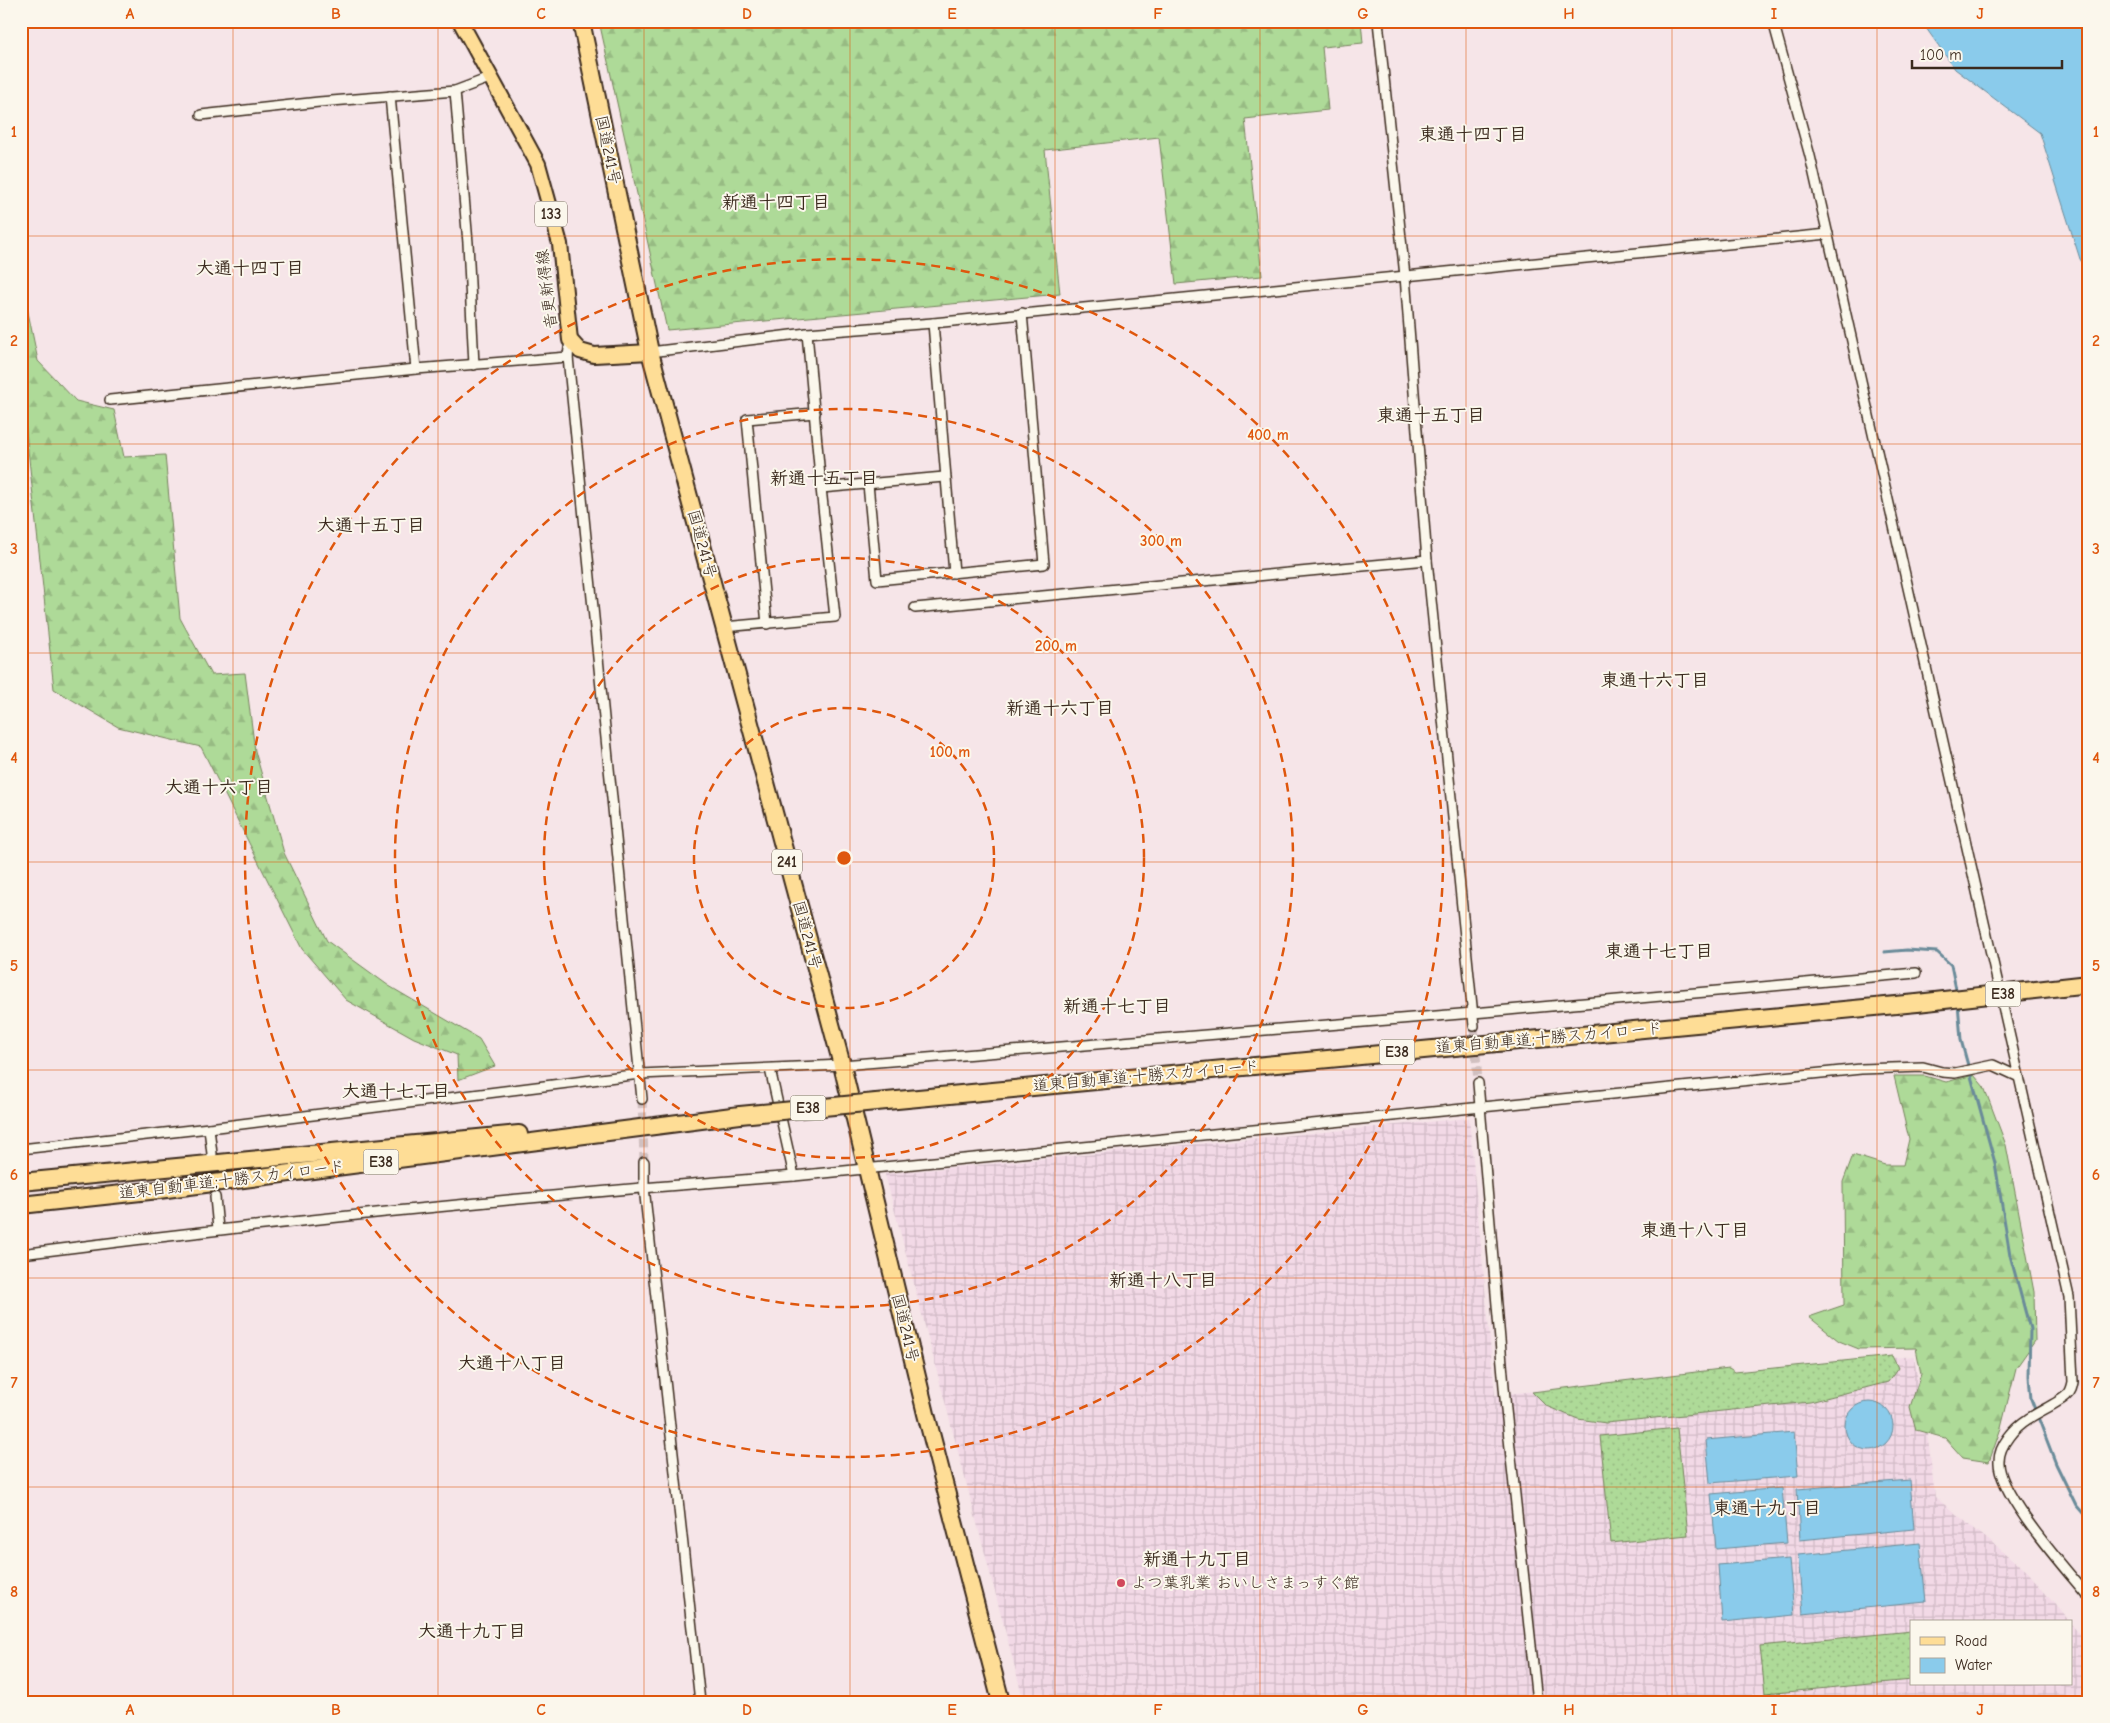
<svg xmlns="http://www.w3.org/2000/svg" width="2110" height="1723" font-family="'Comic Neue','Klee One',sans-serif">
	<defs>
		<pattern id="industrial-grid" width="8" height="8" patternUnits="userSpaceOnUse" patternTransform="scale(1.25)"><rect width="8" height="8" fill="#f2d9e6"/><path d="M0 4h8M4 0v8" fill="none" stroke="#d0bac5"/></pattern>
		<pattern id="grass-dots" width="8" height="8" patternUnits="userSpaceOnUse" patternTransform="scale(1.25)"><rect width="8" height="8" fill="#aeda98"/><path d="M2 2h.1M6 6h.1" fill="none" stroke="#97bb83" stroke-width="1.8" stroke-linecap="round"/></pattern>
		<pattern id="forest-firs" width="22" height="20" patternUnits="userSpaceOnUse" patternTransform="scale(1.25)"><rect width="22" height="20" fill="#aeda98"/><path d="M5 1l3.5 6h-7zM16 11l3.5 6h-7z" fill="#97bb83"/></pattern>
	</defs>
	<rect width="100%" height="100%" fill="#f6e5e8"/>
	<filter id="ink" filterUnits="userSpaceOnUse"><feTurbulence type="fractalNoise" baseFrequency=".02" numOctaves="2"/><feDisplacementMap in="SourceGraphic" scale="10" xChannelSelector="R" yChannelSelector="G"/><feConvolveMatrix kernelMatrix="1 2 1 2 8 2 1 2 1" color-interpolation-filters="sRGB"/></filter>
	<g filter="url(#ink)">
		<!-- industrial -->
		<path fill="url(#industrial-grid)" d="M1469,1118l26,277 419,-39 15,90 6,51 93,75 41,50h-158v62h160v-60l7,8 11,21v49h-1065l-139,-528z"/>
		<!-- grass -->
		<g fill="url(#grass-dots)" stroke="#74825b">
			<path d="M1892,1356l6,12 -10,14 -78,20 -204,21 -28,-4 -32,-13 -14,-14 197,-24 6,4z"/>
			<path d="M1677,1428l11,107 -77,8 -11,-107z"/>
			<path d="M1911,1631v49l-146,14 -5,-48z"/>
		</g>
		<!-- forest -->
		<g fill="url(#forest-firs)" stroke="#74825b">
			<path d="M599,21h762l2,22 -41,4 6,63 -83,9 17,157 -86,8 -17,-147 -114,13 15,144 -393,36z"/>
			<path d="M21,278l17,83 38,40 38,9 10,47 41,-2 15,163 31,57 34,-2 10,78 29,102 43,88 62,45 90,53 16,27 -37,14 -1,-25 -43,-17 -68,-38 -44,-51 -101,-202 -83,-20 -64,-38 -30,-276 -3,-8z"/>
			<path d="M1974,1075l10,12 22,58 28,147 1,49 -19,27 -15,60 -12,34 -26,-4 -18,-20 -29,-8 -6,-23 11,-33 -5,-26 -57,1 -20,-8 -30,-24 35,-12 -1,-123 10,-27 32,10h18l6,-26 -15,-63h31l21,6z"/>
		</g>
		<!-- water -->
		<g fill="#8acbeb" stroke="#6a8b99">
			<path d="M1924,21h165v252l-9,-14 -40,-126 -85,-64 -29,-41z"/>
			<circle cx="1869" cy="1426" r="24"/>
			<path d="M1794,1432l4,44 -88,7 -4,-43z"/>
			<path d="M1910,1480l4,49 -114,11 -3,-51z"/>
			<path d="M1782,1488l5,55 -71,6 -5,-55z"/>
			<path d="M1920,1543l6,59 -123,12 -5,-59z"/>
			<path d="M1789,1559l5,56 -72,7 -4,-57z"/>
		</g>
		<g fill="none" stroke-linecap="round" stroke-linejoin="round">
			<!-- stream -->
			<g stroke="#6a8b99" stroke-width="3">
				<path d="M1884,952l23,-2 30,2 14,13 6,29"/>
				<path d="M1958,1003l3,37 34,123 15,92 20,74 -1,47 2,23 25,65 20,41 13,15"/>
			</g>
			<!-- street-tunnel -->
			<g stroke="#d1c0c0" stroke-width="9" stroke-dasharray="9 4.5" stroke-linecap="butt">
				<path d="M1474,1026l4,57"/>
				<path d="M642,1099l2,63"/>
			</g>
			<!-- street casing -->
			<g stroke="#3b2a1e" stroke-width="12">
				<g id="street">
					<path d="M1378,21l27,255 22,284 47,466"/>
					<path d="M1773,21l37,135 259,1141 4,85c-1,5 -2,10 -6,13 -7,7 -29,17 -39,24 -13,8 -29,26 -29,42 -2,32 66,107 87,133l3,7"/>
					<path d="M455,91l13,152 6,122"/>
					<path d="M390,96l26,273"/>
					<path d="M201,115l118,-13 136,-11 37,-14"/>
					<path d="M933,323l21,250"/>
					<path d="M570,340l-2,17 74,742"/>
					<path d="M650,352l157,-19 126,-10 895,-89"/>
					<path d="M110,400l306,-31 152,-12"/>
					<path d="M868,484l9,96 167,-16 -22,-251"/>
					<path d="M821,488l123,-11"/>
					<path d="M915,608l512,-48"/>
					<path d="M767,624l-20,-205 68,-6"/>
					<path d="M724,627l111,-10 -14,-129 -14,-155"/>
					<path d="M770,1069l24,107"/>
					<path d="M1478,1083l28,327 31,292"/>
					<path d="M209,1128l3,26"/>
					<path d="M21,1149l188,-21 431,-54 202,-9 655,-54 419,-38"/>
					<path d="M644,1162v25l56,515"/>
					<path d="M215,1197l3,32"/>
					<path d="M21,1254c257,-33 515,-59 773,-78l1067,-107 62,-2 19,5 13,1 38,-8 26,12"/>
				</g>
			</g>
			<!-- primary casing -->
			<g stroke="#3b2a1e" stroke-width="18">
				<path id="primary" d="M460,21l78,143 22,80 10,96 10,11 14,4 56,-3"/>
			</g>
			<!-- highway casing -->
			<g stroke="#3b2a1e" stroke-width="20">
				<g id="highway">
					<path d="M581,21l69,331 192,713 84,349 75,288"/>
					<path d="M876,1102l1041,-99"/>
					<path d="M21,1182l498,-48"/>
					<path d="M21,1205l138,-15 581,-75"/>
				</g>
			</g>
			<!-- street -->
			<use href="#street" stroke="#fbf7ec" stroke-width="9"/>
			<!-- primary -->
			<use href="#primary" stroke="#fedd96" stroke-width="14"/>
			<!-- highway -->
			<use href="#highway" stroke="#fedd96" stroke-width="16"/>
			<!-- highway-bridge casing -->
			<g stroke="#3b2a1e" stroke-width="20" stroke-linecap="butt">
				<g id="highway-bridge">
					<path d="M1917,1003l172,-19"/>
					<path d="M740,1115l136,-13"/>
				</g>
			</g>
			<!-- highway-bridge -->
			<use href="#highway-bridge" stroke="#fedd96" stroke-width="16"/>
		</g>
	</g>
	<!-- grid -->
	<path fill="none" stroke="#df570d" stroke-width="1" stroke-opacity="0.55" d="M233,21v1681M438,21v1681M644,21v1681M850,21v1681M1055,21v1681M1260,21v1681M1466,21v1681M1672,21v1681M1877,21v1681M21,236h2068M21,444h2068M21,653h2068M21,862h2068M21,1070h2068M21,1278h2068M21,1487h2068"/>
	<!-- distance rings -->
	<g fill="none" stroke="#df570d" stroke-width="2.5" stroke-dasharray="9 6">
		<circle cx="844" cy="858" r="150"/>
		<circle cx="844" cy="858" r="300"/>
		<circle cx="844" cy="858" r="449"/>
		<circle cx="844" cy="858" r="599"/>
	</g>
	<!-- markers -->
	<circle fill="#d1495b" stroke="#fbf7ec" stroke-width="2" cx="1121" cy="1583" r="5"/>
	<g text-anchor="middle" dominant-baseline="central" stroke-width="4" stroke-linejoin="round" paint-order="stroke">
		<!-- shield labels -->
		<g fill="#fbf7ec" stroke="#75685c" stroke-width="1">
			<rect x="535" y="201.5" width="32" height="25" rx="4"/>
			<rect x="772" y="849.5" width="30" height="25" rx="4"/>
			<rect x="1985.5" y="981.5" width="35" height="25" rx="4"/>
			<rect x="1379.5" y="1039.5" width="35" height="25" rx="4"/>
			<rect x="790.5" y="1095.5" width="35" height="25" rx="4"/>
			<rect x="363.5" y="1149.5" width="35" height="25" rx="4"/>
		</g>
		<g font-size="15" font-weight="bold" fill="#3b2a1e">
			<text x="551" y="214">133</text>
			<text x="787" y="862">241</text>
			<text x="2003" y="994">E38</text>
			<text x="1397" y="1052">E38</text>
			<text x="808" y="1108">E38</text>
			<text x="381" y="1162">E38</text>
		</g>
		<!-- street labels -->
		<g font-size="16" fill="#3b2a1e" stroke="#fbf7ec">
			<text transform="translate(608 150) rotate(78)">国道241号</text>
			<text transform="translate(547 289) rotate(-97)">音更新得線</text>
			<text transform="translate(702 544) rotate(75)">国道241号</text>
			<text transform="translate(807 935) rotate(75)">国道241号</text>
			<text transform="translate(1549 1038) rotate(-5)">道東自動車道;十勝スカイロード</text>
			<text transform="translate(1146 1076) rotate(-5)">道東自動車道;十勝スカイロード</text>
			<text transform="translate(232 1180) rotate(-7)">道東自動車道;十勝スカイロード</text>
			<text transform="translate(905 1328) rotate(76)">国道241号</text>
		</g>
		<!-- poi labels -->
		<g font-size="16" fill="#3b2a1e" stroke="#fbf7ec" text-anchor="start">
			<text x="1131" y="1583">よつ葉乳業 おいしさまっすぐ館</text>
		</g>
		<!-- neighbourhood labels -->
		<g font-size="18" font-weight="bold" fill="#3b2a1e" stroke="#fbf7ec">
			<text x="1473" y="134">東通十四丁目</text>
			<text x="776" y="202">新通十四丁目</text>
			<text x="250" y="268">大通十四丁目</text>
			<text x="1431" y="415">東通十五丁目</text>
			<text x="824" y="478">新通十五丁目</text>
			<text x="371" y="525">大通十五丁目</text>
			<text x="1655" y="680">東通十六丁目</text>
			<text x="1060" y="708">新通十六丁目</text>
			<text x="219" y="787">大通十六丁目</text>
			<text x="1659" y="951">東通十七丁目</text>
			<text x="1117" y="1006">新通十七丁目</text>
			<text x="396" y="1091">大通十七丁目</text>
			<text x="1695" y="1230">東通十八丁目</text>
			<text x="1163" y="1280">新通十八丁目</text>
			<text x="512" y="1363">大通十八丁目</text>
			<text x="1767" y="1508">東通十九丁目</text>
			<text x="1197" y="1559">新通十九丁目</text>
			<text x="472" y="1631">大通十九丁目</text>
		</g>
	</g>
	<circle cx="844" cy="858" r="8" fill="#df570d" stroke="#fbf7ec" stroke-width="2.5"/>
	<g font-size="15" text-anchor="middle" font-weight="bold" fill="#df570d" stroke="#fbf7ec" stroke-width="4" stroke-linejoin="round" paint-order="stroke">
		<text x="1268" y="440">400 m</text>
		<text x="1161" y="546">300 m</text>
		<text x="1056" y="651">200 m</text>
		<text x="950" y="757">100 m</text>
	</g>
	<!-- margin -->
	<rect width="2110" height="1723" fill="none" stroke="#fbf7ec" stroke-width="55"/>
	<!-- legend -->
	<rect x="1910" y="1620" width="162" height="65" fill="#fbf7ec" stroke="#aea59a"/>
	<rect x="1920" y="1637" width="25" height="8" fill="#fedd96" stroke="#aea59a"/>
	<text x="1955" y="1646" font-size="15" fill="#3b2a1e">Road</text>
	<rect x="1920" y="1658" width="25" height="15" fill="#8acbeb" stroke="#aea59a"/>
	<text x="1955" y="1670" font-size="15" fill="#3b2a1e">Water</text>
	<!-- scale -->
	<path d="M1912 60v8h150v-8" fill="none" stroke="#3b2a1e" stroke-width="2.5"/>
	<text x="1920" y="60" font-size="15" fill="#3b2a1e" stroke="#fbf7ec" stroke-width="4" paint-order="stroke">100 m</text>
	<rect x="28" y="28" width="2054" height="1668" fill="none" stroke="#df570d" stroke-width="2"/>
	<g font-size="16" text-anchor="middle" font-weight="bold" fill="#df570d">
		<text x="130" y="19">A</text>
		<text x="336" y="19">B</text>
		<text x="541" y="19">C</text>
		<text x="747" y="19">D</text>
		<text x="952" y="19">E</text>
		<text x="1158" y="19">F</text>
		<text x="1363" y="19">G</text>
		<text x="1569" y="19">H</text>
		<text x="1774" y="19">I</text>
		<text x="1980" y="19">J</text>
		<text x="14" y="137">1</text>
		<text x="2096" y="137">1</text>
		<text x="14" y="346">2</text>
		<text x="2096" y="346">2</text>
		<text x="14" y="554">3</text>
		<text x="2096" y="554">3</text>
		<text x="14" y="763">4</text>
		<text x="2096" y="763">4</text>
		<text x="14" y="971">5</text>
		<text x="2096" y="971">5</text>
		<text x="14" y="1180">6</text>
		<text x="2096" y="1180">6</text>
		<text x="14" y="1388">7</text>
		<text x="2096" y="1388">7</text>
		<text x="14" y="1597">8</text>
		<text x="2096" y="1597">8</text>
		<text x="130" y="1715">A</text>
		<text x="336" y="1715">B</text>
		<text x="541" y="1715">C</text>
		<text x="747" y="1715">D</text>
		<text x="952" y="1715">E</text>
		<text x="1158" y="1715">F</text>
		<text x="1363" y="1715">G</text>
		<text x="1569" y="1715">H</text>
		<text x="1774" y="1715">I</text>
		<text x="1980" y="1715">J</text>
	</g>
</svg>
